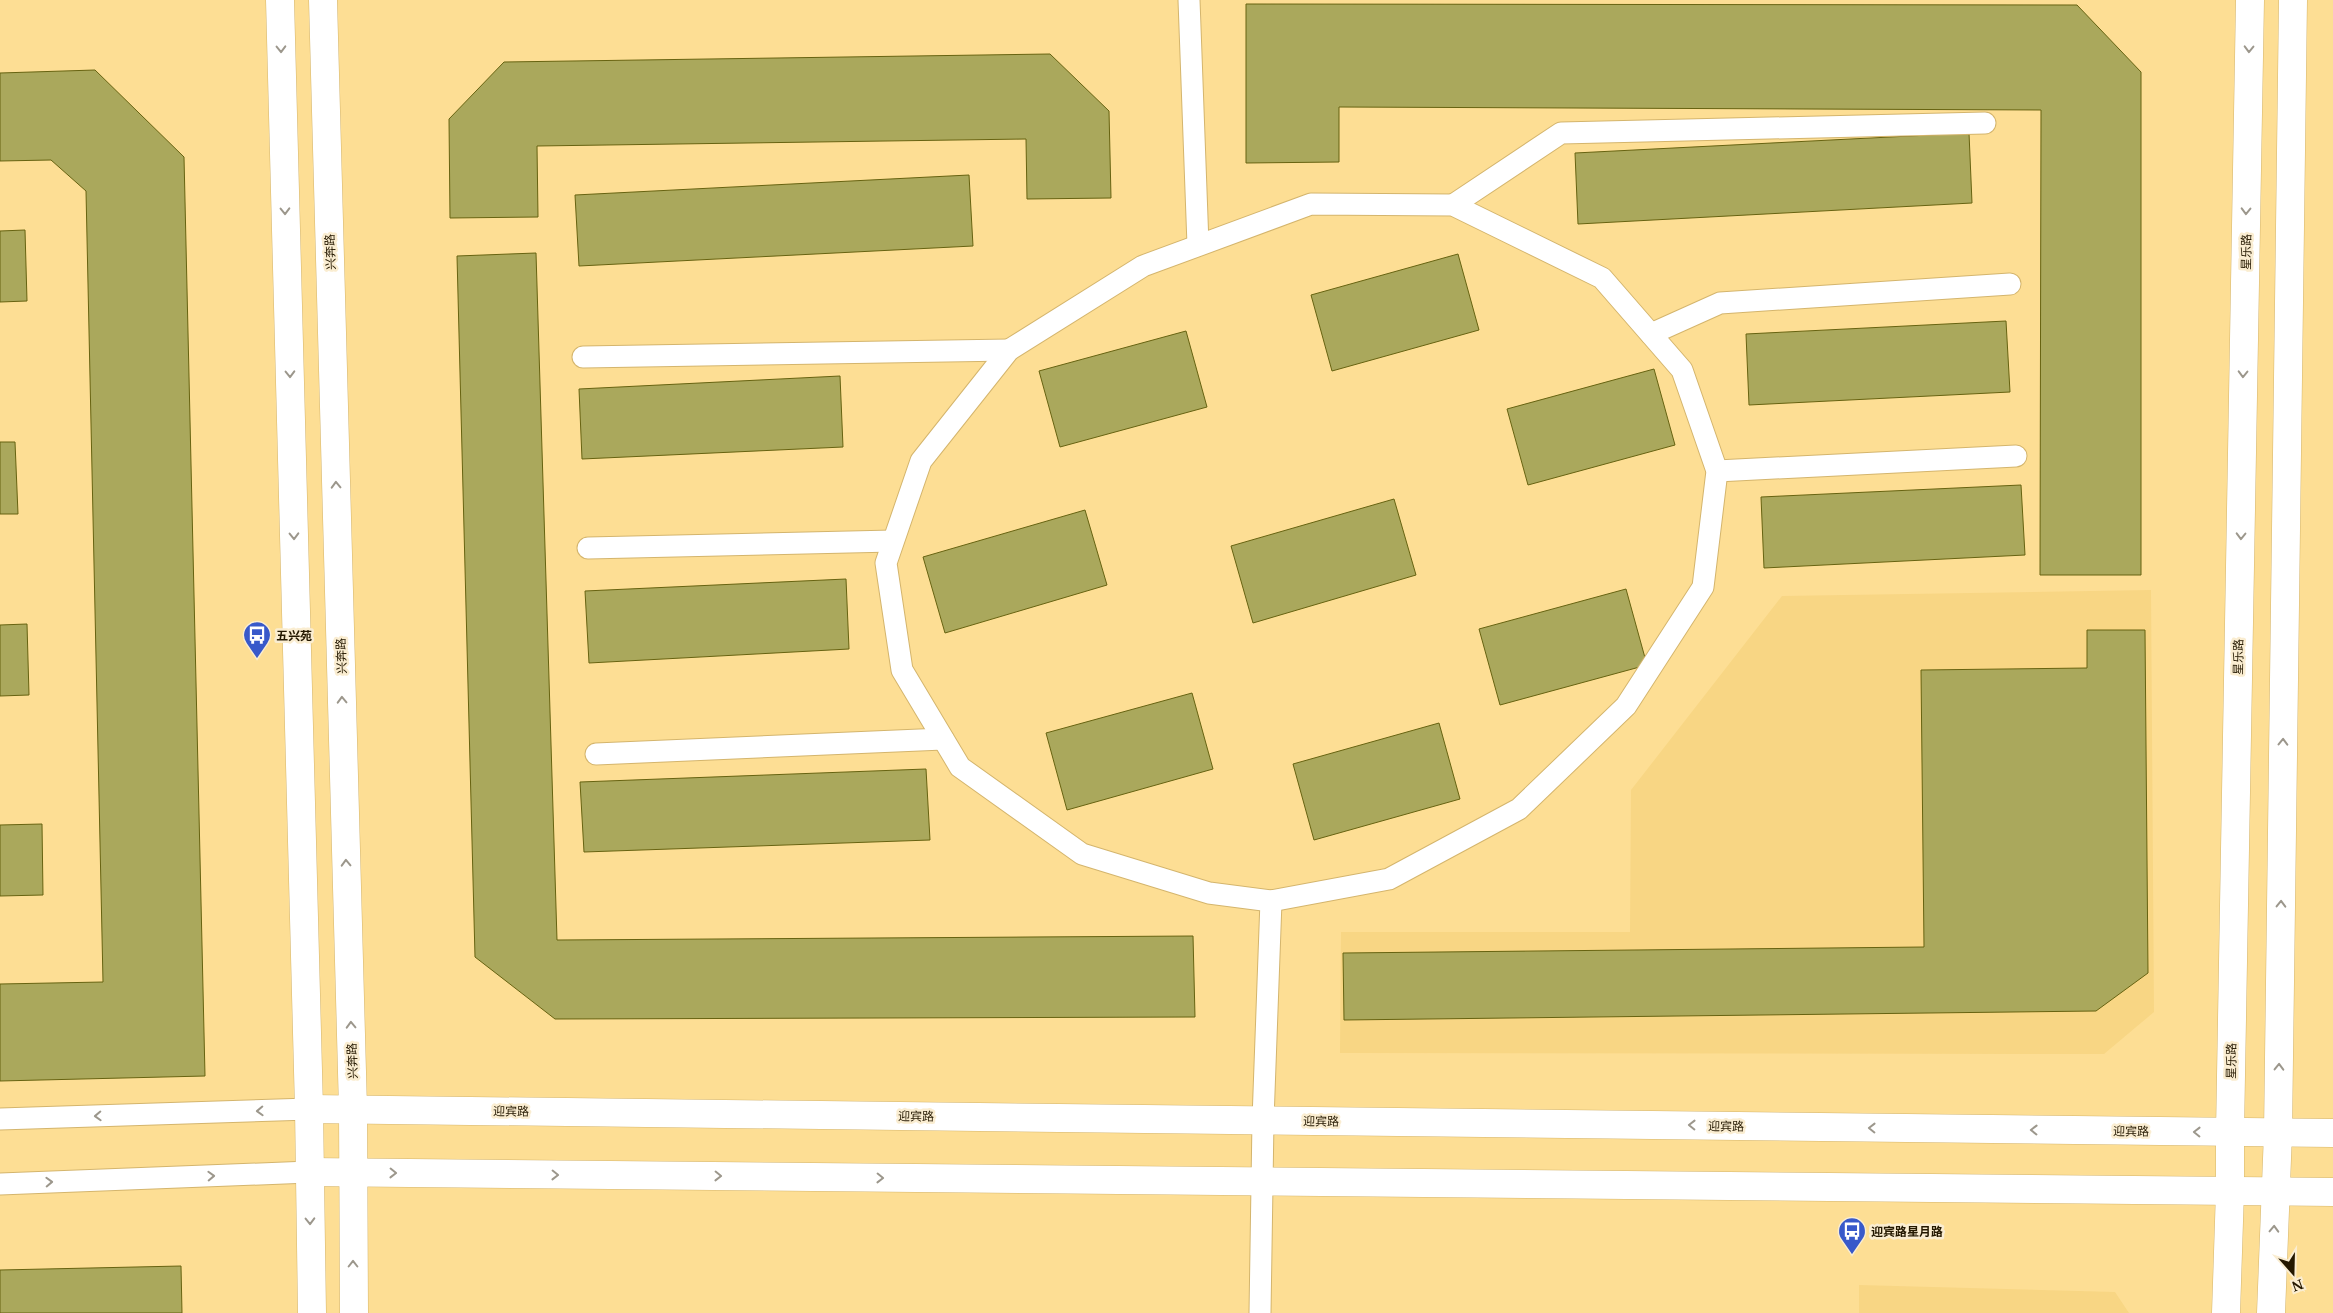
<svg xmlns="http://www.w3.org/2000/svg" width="2333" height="1313" font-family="'Noto Serif','Noto Sans SC',serif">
	<rect width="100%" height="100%" fill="#fdde94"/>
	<!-- built -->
	<g fill="#f8d684">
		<path d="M2151,590l3,422 -50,42 -764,-1 1,-121h289l1,-142 151,-194z"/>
		<path d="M1859,1285l256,7 14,21h-270z"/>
	</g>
	<!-- building -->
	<g fill="#aaa85c" stroke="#676311">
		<path d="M1246,4l831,1 64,67v503h-101l1,-465 -702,-3v55l-93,1z"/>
		<path d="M1050,54l59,57 2,87 -84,1 -1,-60 -489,7 1,71 -88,1 -1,-99 55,-57z"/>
		<path d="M95,70l89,87 21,919 -205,5v-97l103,-2 -17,-791 -35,-31 -51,1v-88z"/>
		<path d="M1969,133l3,70 -394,21 -3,-71z"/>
		<path d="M969,175l4,71 -394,20 -4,-71z"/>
		<path d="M25,230l2,71 -27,1v-71z"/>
		<path d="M536,253l21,687 636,-4 2,81 -640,2 -80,-62 -18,-701z"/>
		<path d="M1458,254l21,76 -147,41 -21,-76z"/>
		<path d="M2006,321l4,71 -261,13 -3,-71z"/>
		<path d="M1186,331l21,76 -147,40 -21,-76z"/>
		<path d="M1654,369l21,76 -147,40 -21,-76z"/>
		<path d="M840,376l3,71 -261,12 -3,-70z"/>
		<path d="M0,442h15l3,72h-18z"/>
		<path d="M2021,485l4,70 -261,13 -3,-71z"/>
		<path d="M1394,499l22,76 -163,48 -22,-77z"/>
		<path d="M1085,510l22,75 -162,48 -22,-76z"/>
		<path d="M846,579l3,70 -260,14 -4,-72z"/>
		<path d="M1626,589l21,76 -147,40 -21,-76z"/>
		<path d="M27,624l2,71 -29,1v-71z"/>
		<path d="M2087,630h58l3,343 -52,38 -752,9 -1,-67 581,-6 -3,-277 166,-2z"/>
		<path d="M1192,693l21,76 -146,41 -21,-77z"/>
		<path d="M1439,723l21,76 -146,41 -21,-76z"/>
		<path d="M926,769l4,71 -346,12 -4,-70z"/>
		<path d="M42,824l1,71 -43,1v-71z"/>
		<path d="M181,1266l1,47h-182v-43z"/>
	</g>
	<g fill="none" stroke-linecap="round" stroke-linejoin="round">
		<!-- service casing -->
		<g stroke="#d4b56d" stroke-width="23">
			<g id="service">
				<path d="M1189,0l9,245"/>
				<path d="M1311,204l142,1 149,73 80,92 35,101 -14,116 -77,119 -107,103 -130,70 -118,22 -62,-8 -127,-39 -122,-87 -58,-97 -16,-107 35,-102 88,-111 134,-84z"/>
				<path d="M1453,205l108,-72 424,-10"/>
				<path d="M1651,334l69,-31 290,-19"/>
				<path d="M583,357l426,-7"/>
				<path d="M1717,471l299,-15"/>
				<path d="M588,548l305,-7"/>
				<path d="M596,754l347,-15"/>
				<path d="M0,1119l309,-10"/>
				<path d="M0,1184l309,-12"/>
				<path d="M1260,1313l3,-193 8,-219"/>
			</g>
		</g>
		<!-- tertiary casing -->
		<g stroke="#d4b56d" stroke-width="29">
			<g id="tertiary">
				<path d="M309,1109l2024,24"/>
				<path d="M309,1172l2024,20"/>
				<path d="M2226,1313l4,-122v-59l20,-1132"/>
				<path d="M2271,1313l7,-180 15,-1133"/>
			</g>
		</g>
		<!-- secondary casing -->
		<g stroke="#d4b56d" stroke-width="29">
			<g id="secondary">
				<path d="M280,0l29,1109 3,204"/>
				<path d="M323,0l30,1109 1,204"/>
			</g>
		</g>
		<!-- service -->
		<use href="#service" stroke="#fff" stroke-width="21"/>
		<!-- tertiary -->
		<use href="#tertiary" stroke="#fff" stroke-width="28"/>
		<!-- secondary -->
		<use href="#secondary" stroke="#fff" stroke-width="28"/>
	</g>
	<!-- one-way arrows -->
	<defs><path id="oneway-chevron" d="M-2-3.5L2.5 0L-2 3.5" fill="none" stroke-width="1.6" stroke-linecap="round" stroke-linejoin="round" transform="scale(1.25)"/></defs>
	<g stroke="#9c978c">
		<use href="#oneway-chevron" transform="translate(281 49) rotate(89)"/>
		<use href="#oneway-chevron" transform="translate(2249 49) rotate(91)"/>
		<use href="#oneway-chevron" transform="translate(285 211) rotate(89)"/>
		<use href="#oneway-chevron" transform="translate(2246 211) rotate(91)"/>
		<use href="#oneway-chevron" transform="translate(290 374) rotate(89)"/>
		<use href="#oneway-chevron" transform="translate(2243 374) rotate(91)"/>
		<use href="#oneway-chevron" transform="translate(336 485) rotate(-92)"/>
		<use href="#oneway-chevron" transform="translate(294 536) rotate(89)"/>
		<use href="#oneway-chevron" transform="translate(2241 536) rotate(91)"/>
		<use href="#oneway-chevron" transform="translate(342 700) rotate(-92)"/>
		<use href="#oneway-chevron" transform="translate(2283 742) rotate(-89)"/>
		<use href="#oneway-chevron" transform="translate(346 863) rotate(-92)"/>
		<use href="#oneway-chevron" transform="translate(2281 904) rotate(-89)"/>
		<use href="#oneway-chevron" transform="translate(351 1025) rotate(-92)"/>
		<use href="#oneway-chevron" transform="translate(2279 1067) rotate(-89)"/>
		<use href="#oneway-chevron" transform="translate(260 1111) rotate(178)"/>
		<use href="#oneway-chevron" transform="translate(98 1116) rotate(178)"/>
		<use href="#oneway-chevron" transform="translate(1692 1125) rotate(-179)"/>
		<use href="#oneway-chevron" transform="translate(1872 1128) rotate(-179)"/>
		<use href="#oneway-chevron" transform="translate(2034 1130) rotate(-179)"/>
		<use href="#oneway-chevron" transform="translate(2197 1132) rotate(-179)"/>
		<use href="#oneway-chevron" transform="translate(393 1173) rotate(1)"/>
		<use href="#oneway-chevron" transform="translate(555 1175) rotate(1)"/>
		<use href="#oneway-chevron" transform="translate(211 1176) rotate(-2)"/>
		<use href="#oneway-chevron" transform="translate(718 1176) rotate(1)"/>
		<use href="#oneway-chevron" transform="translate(880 1178) rotate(1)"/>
		<use href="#oneway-chevron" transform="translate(49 1182) rotate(-2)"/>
		<use href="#oneway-chevron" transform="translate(310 1221) rotate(89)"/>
		<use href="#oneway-chevron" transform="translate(2274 1229) rotate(-88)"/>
		<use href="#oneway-chevron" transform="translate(353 1264) rotate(-90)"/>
	</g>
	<!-- icons -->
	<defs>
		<g id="bus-pin" transform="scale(1.4375)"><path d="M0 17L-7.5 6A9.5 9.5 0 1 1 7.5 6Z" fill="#3859ca" stroke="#faedd1"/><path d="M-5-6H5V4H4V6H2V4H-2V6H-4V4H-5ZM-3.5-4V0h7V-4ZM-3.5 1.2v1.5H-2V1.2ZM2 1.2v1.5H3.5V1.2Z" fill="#fff"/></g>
	</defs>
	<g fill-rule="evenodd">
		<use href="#bus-pin" x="257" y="635"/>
		<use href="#bus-pin" x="1852" y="1231"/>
	</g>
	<g text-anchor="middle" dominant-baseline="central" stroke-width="5" stroke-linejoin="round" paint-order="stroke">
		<!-- street labels -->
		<g font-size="12" fill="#241800" stroke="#faedd1">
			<text transform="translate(330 252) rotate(-92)">兴奔路</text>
			<text transform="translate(2246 252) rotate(-89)">星乐路</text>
			<text transform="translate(341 656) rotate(-92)">兴奔路</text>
			<text transform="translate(2238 657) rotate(-89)">星乐路</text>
			<text transform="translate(352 1061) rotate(-92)">兴奔路</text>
			<text transform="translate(2231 1061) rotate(-89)">星乐路</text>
			<text transform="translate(511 1111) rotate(1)">迎宾路</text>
			<text transform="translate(916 1116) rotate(1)">迎宾路</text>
			<text transform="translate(1321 1121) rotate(1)">迎宾路</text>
			<text transform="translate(1726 1126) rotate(1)">迎宾路</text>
			<text transform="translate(2131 1131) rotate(1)">迎宾路</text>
		</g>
		<!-- poi labels -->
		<g font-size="12" font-weight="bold" fill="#241800" stroke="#faedd1" text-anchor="start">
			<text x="276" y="635">五兴苑</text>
			<text x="1871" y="1231">迎宾路星月路</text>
		</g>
	</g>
	<!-- north arrow -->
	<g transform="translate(2293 1273) rotate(160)" stroke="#faedd1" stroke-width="4" paint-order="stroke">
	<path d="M0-4L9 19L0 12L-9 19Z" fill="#241800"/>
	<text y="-8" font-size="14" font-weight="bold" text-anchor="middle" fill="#241800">N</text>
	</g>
</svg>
